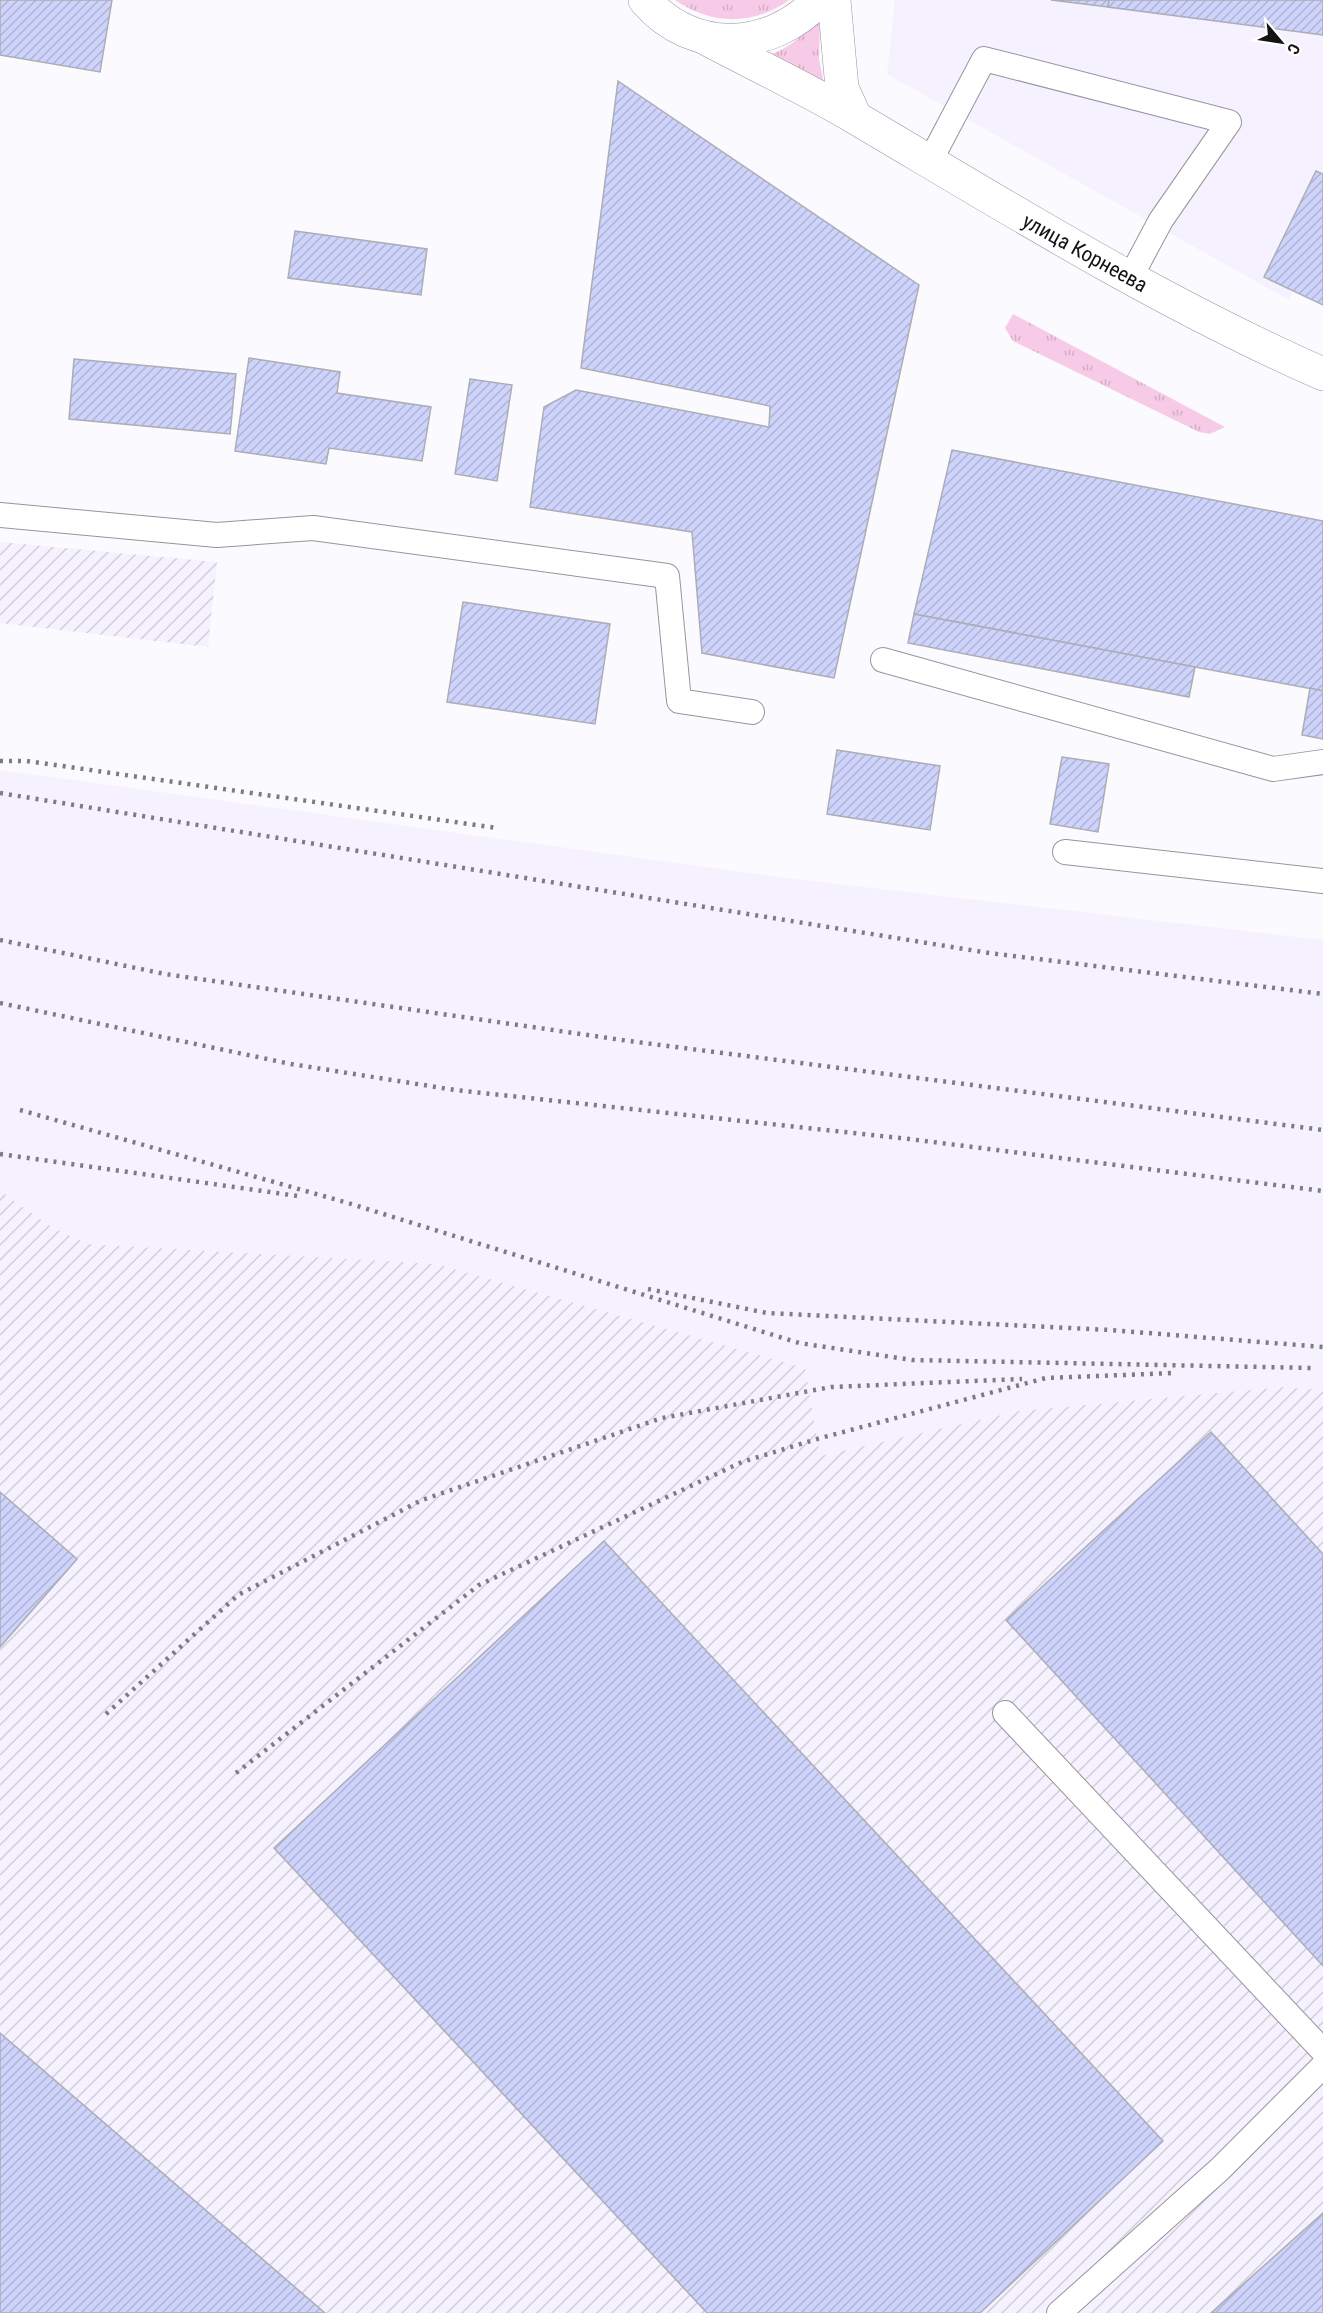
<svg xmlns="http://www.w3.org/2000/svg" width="1323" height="2313" font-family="'Roboto Condensed',sans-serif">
	<defs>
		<pattern id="industrial-furrows" width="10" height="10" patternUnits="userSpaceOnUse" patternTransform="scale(1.5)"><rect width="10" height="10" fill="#f5f1fe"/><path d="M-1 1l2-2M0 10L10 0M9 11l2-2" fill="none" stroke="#d1ced9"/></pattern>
		<pattern id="grass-tufts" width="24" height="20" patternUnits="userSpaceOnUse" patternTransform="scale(1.5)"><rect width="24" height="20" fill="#f7cbe7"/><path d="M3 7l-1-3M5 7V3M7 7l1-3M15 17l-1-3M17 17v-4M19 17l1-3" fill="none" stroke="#d3adc5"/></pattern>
		<pattern id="building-hatch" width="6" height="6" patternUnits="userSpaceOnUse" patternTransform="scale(1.5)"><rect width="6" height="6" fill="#cdd3fa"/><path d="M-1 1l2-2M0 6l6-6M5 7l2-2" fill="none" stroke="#afb4d5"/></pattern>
	</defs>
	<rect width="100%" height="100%" fill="#fbfafe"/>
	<!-- built -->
	<g fill="#f5f1fe">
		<path d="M895,0h428v206l-34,94 -402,-226z"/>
		<path d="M0,770l785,108 538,62v450l-41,-3 -263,24 -199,45 -15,-88 -369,-104 -348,-20 -35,-16 -53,-37z"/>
	</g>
	<!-- industrial -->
	<g fill="url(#industrial-furrows)">
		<path d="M0,542l217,20 -9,85 -208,-24z"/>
		<path d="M0,1191l53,37 35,16 348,20 369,104 15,88 199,-45 263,-24 41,3v923h-1323z"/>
	</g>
	<!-- grass -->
	<g fill="url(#grass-tufts)">
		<path d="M675,0h114c-36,26 -78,25 -114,0z"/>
		<path d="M820,17l-1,42 5,25 -61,-27c25,-7 40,-21 57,-40z"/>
		<path d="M1013,314l212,113 -15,7 -11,-2 -186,-91 -8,-13z"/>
	</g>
	<!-- building -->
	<g fill="url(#building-hatch)" stroke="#acadb5" stroke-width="1.5">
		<path d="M0,0h112l-12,72 -100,-17z"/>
		<path d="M1051,0h58l-1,7z"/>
		<path d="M1109,0h214v35l-215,-28z"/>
		<path d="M618,81l301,204 -85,393 -132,-25 -10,-121 -162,-25 14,-100 32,-17 193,37 1,-21 -189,-38z"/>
		<path d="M1316,171l7,3v131l-59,-28z"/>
		<path d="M295,231l132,18 -6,46 -133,-17z"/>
		<path d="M249,358l91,14 -3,21 94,14 -9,54 -93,-13 -3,16 -91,-13z"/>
		<path d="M74,359l162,15 -6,60 -161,-15z"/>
		<path d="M470,379l42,6 -15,96 -42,-7z"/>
		<path d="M952,450l371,71v170l-409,-77z"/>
		<path d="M463,602l147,22 -15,100 -148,-22z"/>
		<path d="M914,614l281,53 -6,30 -281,-54z"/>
		<path d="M1310,688l13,3v48l-21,-4z"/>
		<path d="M837,750l103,16 -10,64 -103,-16z"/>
		<path d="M1062,757l47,7 -11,68 -48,-8z"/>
		<path d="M1211,1432l112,122v412l-317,-346z"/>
		<path d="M0,1492l77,67 -77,88z"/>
		<path d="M604,1541l559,600 -183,172h-273l-433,-465z"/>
		<path d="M0,2033l325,280h-325z"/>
		<path d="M1323,2213v100h-112z"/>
	</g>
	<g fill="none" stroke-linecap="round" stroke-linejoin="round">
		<!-- lane casing -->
		<g stroke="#97959c" stroke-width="26">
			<g id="lane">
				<path d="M929,163l55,-104 245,63 -68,98 -31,58"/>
				<path d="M0,515l217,20 96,-7 354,48 12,125 73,11"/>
				<path d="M883,660l390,109 50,-7"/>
				<path d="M1065,852l258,29"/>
				<path d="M1005,1713l318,338"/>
				<path d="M1059,2313l161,-144 103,-103"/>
			</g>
		</g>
		<!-- street casing -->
		<g stroke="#97959c" stroke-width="34">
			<g id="street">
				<path d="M834,0l8,88 13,29"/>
				<path d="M703,37c51,27 104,52 153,81 154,91 303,184 467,256"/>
			</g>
		</g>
		<!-- secondary casing -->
		<g stroke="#97959c" stroke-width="34">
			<path id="secondary" d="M645,0c48,56 126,51 174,0"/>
		</g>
		<!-- lane -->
		<use href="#lane" stroke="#fff" stroke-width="24"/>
		<!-- street -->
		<use href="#street" stroke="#fff" stroke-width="33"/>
		<!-- secondary -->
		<use href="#secondary" stroke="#fff" stroke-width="33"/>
		<!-- rail -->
		<g stroke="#7c7b7e" stroke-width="4.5" stroke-dasharray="3 6" stroke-linecap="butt">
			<path d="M0,761h27l470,67"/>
			<path d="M0,793l989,160 334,41"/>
			<path d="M0,940l165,34 464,67 694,89"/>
			<path d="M0,1003l291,61 164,26 454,49 414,52"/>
			<path d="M20,1110l328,93 451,140 113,17 401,8"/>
			<path d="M0,1154l298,42"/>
			<path d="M648,1289l119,24 343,17 213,17"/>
			<path d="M106,1714l132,-119 184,-95 240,-82 169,-31 191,-8"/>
			<path d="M236,1773l243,-188 263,-123 75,-23 229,-61 128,-5"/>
		</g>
	</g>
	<g text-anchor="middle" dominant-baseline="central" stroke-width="5" stroke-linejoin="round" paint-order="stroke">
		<!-- street labels -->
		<g font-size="21" fill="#131215" stroke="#fff">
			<text transform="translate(1085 253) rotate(29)">улица Корнеева</text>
		</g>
	</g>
	<!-- north arrow -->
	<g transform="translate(1281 42) rotate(119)" stroke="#ffffff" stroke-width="4.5" paint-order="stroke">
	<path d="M0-4.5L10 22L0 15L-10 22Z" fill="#131215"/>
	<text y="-9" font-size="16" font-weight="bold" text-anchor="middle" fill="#131215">С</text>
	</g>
</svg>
